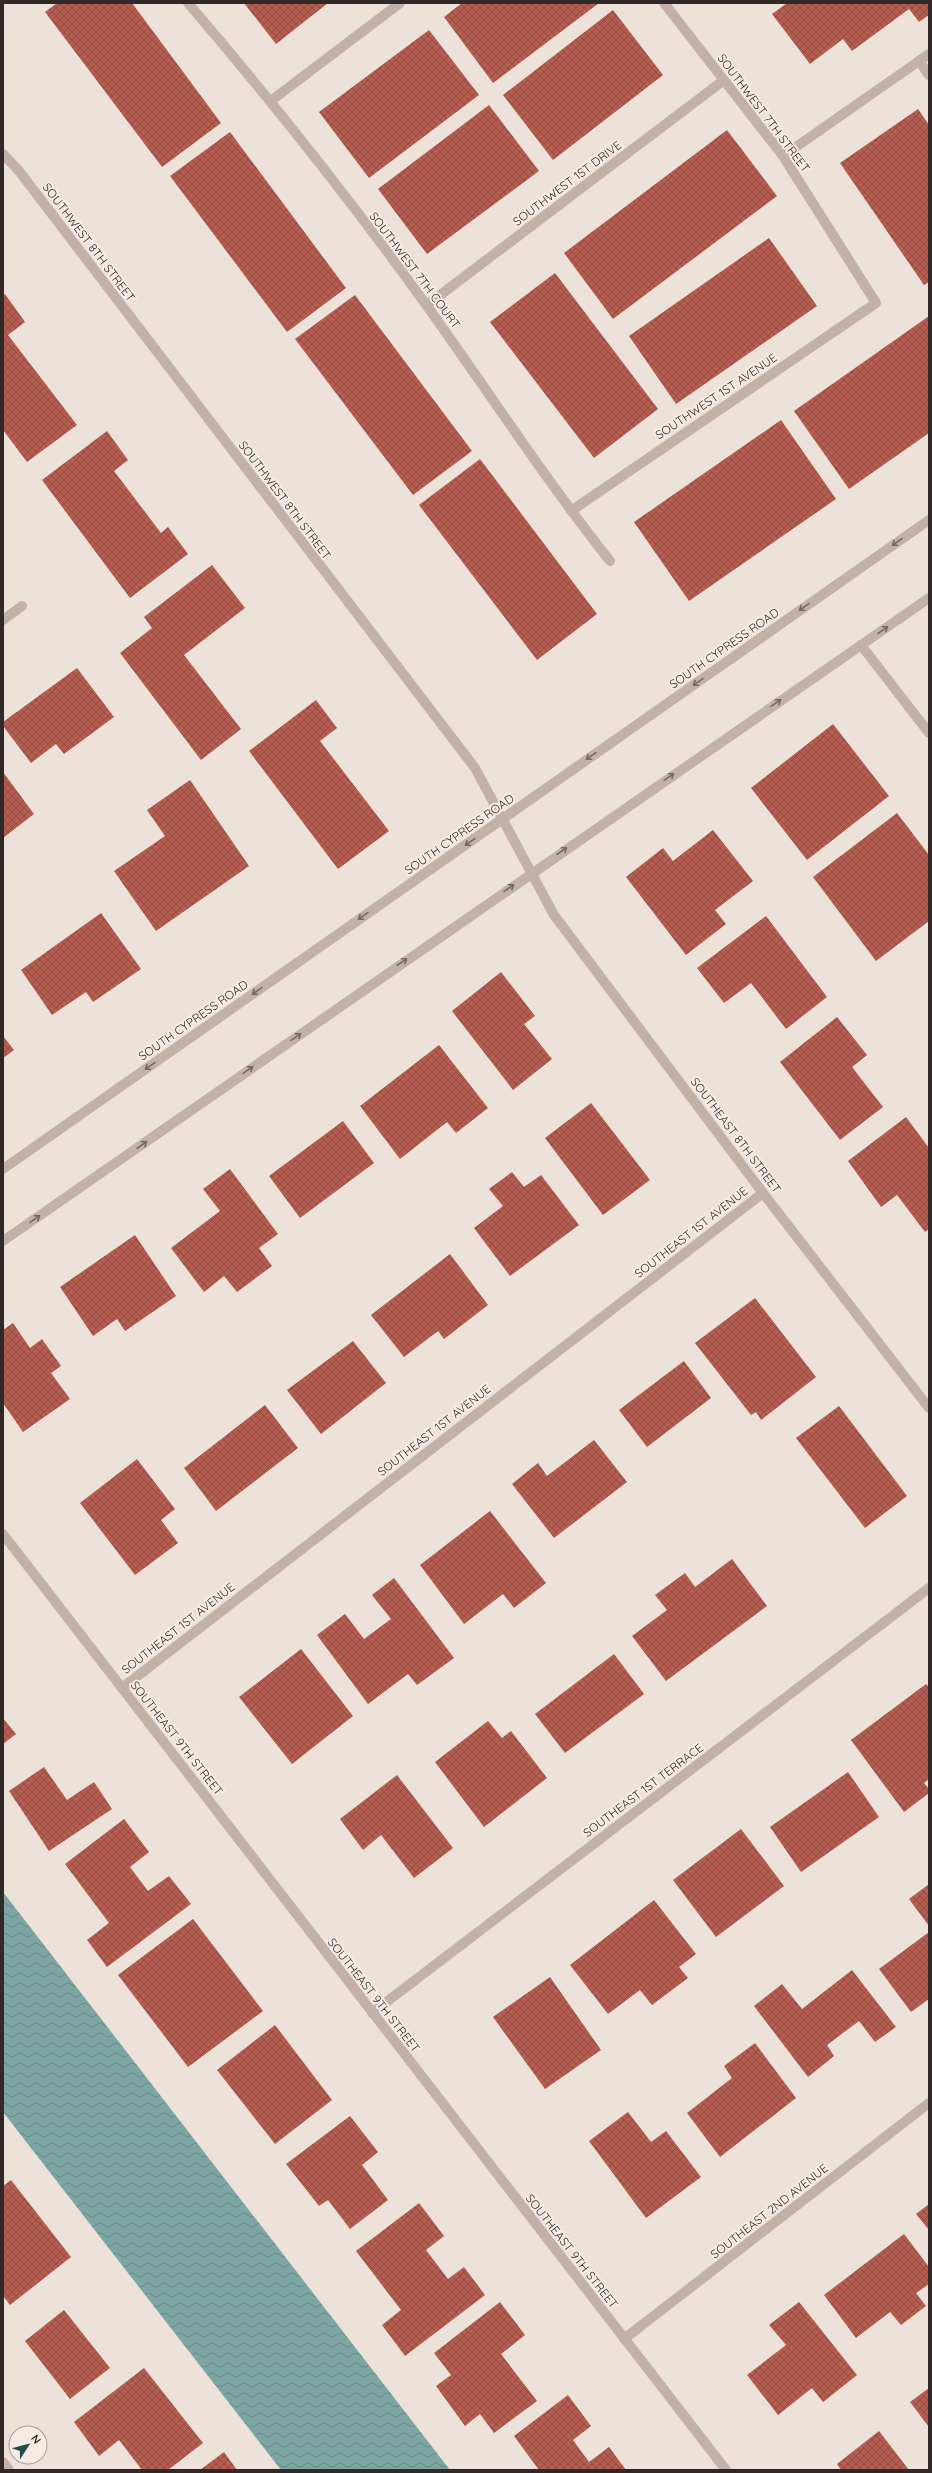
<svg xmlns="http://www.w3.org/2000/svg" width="932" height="2473" font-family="Quicksand,sans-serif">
	<defs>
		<pattern id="water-waves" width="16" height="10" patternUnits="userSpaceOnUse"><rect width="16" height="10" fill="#7da6a3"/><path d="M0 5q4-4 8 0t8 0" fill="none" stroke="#678785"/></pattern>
		<pattern id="building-cross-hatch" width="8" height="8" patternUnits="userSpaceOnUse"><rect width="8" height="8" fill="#b45d50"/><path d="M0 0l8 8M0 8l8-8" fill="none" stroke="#934d42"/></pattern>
	</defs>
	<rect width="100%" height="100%" fill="#ede2da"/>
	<!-- water -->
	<path fill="url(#water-waves)" d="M3,1892l447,578h-169l-278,-358z"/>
	<!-- building -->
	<g fill="url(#building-cross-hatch)">
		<path d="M57,3h75l89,120 -59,44 -117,-155z"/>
		<path d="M244,3h84l-52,41z"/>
		<path d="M462,3h137l-106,80 -49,-66z"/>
		<path d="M787,3h142v12l-10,7 -10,-13 -57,42 -9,-12 -33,25 -38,-50z"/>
		<path d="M613,10l50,65 -110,85 -50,-65z"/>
		<path d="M429,30l50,65 -110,83 -50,-66z"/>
		<path d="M489,105l50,66 -112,83 -49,-65z"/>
		<path d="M918,109l11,16v157l-5,3 -84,-122z"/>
		<path d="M727,130l50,66 -164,123 -49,-66z"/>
		<path d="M230,132l116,156 -59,44 -117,-156z"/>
		<path d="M769,238l48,68 -141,98 -47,-68z"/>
		<path d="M555,273l103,136 -64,49 -104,-136z"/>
		<path d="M5,294l20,28 -17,13 69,90 -50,37 -24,-32v-134z"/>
		<path d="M355,295l117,156 -59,44 -118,-156z"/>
		<path d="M929,316v117l-80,56 -55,-78z"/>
		<path d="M781,420l55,79 -147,102 -55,-79z"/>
		<path d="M107,431l21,29 -14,11 47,62 7,-6 20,27 -58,44 -88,-118z"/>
		<path d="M480,459l117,155 -60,46 -118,-155z"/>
		<path d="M212,565l33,43 -61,47 57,74 -40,31 -81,-107 32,-25 -8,-11z"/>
		<path d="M77,668l37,49 -50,37 -8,-10 -25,19 -28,-37v-4z"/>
		<path d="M316,700l21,28 -17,13 69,90 -51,38 -89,-118z"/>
		<path d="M833,724l56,72 -82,64 -56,-72z"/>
		<path d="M3,772l31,42 -31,24z"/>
		<path d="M190,780l59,86 -93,65 -42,-60 51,-35 -18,-26z"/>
		<path d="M897,813l32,42v66l-53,40 -63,-84z"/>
		<path d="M713,830l40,51 -38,29 11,14 -40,31 -60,-78 37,-29 10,13z"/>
		<path d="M101,913l40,56 -48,33 -7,-10 -34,23 -31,-45z"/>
		<path d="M766,916l61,81 -41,32 -35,-46 -27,20 -27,-35z"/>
		<path d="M501,972l34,44 -11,8 28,35 -39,31 -61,-79z"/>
		<path d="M837,1017l30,38 -15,12 31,40 -43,33 -60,-78z"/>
		<path d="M3,1036l11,14 -11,8z"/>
		<path d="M439,1045l49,63 -32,25 -9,-11 -47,37 -40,-53z"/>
		<path d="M591,1103l59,77 -47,35 -58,-77z"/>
		<path d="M906,1117l23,31v81l-4,3 -28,-37 -16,12 -33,-46z"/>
		<path d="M343,1121l31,42 -74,55 -31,-42z"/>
		<path d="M230,1169l48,65 -19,14 13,18 -35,26 -13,-16 -20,16 -33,-44 49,-37 -17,-22z"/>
		<path d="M512,1172l12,15 17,-12 38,50 -69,51 -36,-48 29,-22 -14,-17z"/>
		<path d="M135,1235l41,61 -51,35 -8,-12 -24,17 -33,-49z"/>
		<path d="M450,1254l38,51 -44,34 -6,-8 -34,26 -33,-42z"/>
		<path d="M755,1298l61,79 -55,43 -5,-8 -5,3 -56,-72z"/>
		<path d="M13,1323l17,25 12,-9 19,27 -10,7 19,26 -47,33 -20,-29v-73z"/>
		<path d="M353,1341l33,42 -65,51 -34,-44z"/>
		<path d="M684,1361l27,37 -64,49 -28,-37z"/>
		<path d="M265,1405l33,43 -82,63 -32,-43z"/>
		<path d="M839,1406l68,90 -42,32 -69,-90z"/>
		<path d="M594,1440l33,42 -73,56 -42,-54 26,-21 9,13z"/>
		<path d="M137,1459l38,50 -14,11 17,23 -43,32 -55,-72z"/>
		<path d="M490,1511l56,72 -32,25 -11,-14 -39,30 -44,-59z"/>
		<path d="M732,1559l35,47 -101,75 -34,-45 35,-26 -12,-15 30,-22 10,14z"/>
		<path d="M394,1578l60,80 -37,27 -9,-11 -40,30 -51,-69 28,-21 19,25 27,-20 -19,-24z"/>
		<path d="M301,1649l52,67 -61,48 -53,-67z"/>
		<path d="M614,1654l30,40 -79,59 -30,-39z"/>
		<path d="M926,1684l3,3v92l-5,4 5,6v4l-25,19 -53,-72z"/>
		<path d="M3,1718l13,16 -13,10z"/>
		<path d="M488,1721l14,17 9,-7 36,47 -63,49 -49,-65z"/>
		<path d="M44,1767l23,33 27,-18 18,27 -63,42 -40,-60z"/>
		<path d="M848,1772l31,45 -78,55 -31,-45z"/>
		<path d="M397,1775l56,73 -39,30 -33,-43 -18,15 -23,-31z"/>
		<path d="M124,1819l25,33 -19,15 18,24 21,-15 22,28 -84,63 -20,-27 22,-17 -44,-59z"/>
		<path d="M741,1829l43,57 -68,51 -43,-57z"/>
		<path d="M929,1884v42l-20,-27z"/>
		<path d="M654,1900l42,54 -17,13 9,11 -36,27 -12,-15 -32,24 -38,-49z"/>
		<path d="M193,1919l70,92 -75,56 -70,-92z"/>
		<path d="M929,1932v67l-18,13 -32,-43z"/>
		<path d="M852,1970l44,57 -21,15 -16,-21 -32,24 7,11 -26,21 -54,-71 28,-22 20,25z"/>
		<path d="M550,1977l51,73 -56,39 -52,-72z"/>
		<path d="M275,2025l57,75 -57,44 -58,-74z"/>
		<path d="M755,2043l41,55 -76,59 -33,-44 45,-35 -8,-12z"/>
		<path d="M628,2112l23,30 15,-11 35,46 -55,41 -57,-77z"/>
		<path d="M350,2116l28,36 -16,13 26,35 -38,29 -22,-29 -9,6 -33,-42z"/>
		<path d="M11,2180l60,77 -61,48 -7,-9v-110z"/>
		<path d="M419,2203l25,33 -18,14 22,29 16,-12 21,28 -80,61 -23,-31 19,-15 -45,-59z"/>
		<path d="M929,2204v26l-13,-16z"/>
		<path d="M904,2234l25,33v17l-13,9 10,13 -25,19 -11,-13 -34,26 -32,-43z"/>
		<path d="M500,2302l25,33 -24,19 36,47 -43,32 -14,-19 -15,12 -29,-40 15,-11 -17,-22z"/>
		<path d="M799,2302l58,73 -34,27 -11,-14 -34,27 -31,-40 39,-30 -17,-20z"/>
		<path d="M64,2310l46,58 -40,31 -45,-58z"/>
		<path d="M144,2368l59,75 -35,27h-26l-23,-30 -20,16 -25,-34z"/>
		<path d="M929,2388v39l-19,-25z"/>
		<path d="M568,2395l23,31 -18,14 16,22 20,-15 17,23h-87l-25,-34z"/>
		<path d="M879,2431l30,39h-68l-4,-6z"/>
		<path d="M224,2452l13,18h-37z"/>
	</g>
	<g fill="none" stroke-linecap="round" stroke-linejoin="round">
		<!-- minor -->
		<g stroke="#c3b1a8" stroke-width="10">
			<path d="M188,3c84,98 164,199 239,303 61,85 118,173 183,255"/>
			<path d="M919,61l10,14"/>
			<path d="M272,100l128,-97"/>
			<path d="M3,154l16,17 456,597 79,147 209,278 166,215"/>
			<path d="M783,156l146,-102"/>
			<path d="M427,305l297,-225"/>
			<path d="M571,511l305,-208 -93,-147 -119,-153"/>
			<path d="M3,620l19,-14"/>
			<path d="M861,645l68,88"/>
			<path d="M3,1534l723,936"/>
			<path d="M122,1688l641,-495"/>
			<path d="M372,2013l557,-425"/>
			<path d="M624,2339l305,-236"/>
			<path d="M3,2462l6,8"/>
		</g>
		<!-- tertiary -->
		<g stroke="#c3b1a8" stroke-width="10">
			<path d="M3,1169l926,-649"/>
			<path d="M3,1241l926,-643"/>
		</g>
	</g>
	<!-- one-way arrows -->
	<defs><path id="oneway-shaft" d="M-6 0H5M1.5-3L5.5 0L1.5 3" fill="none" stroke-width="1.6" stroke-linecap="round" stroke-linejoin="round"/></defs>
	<g stroke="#736661">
		<use href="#oneway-shaft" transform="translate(897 542) rotate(145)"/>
		<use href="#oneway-shaft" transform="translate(804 607) rotate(145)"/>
		<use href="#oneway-shaft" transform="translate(883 630) rotate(-35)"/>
		<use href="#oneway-shaft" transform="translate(698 682) rotate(145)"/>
		<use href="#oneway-shaft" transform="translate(776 703) rotate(-35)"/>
		<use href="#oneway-shaft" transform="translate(591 756) rotate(145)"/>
		<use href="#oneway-shaft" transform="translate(669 777) rotate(-35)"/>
		<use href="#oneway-shaft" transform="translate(470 842) rotate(145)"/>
		<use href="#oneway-shaft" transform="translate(562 851) rotate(-35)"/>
		<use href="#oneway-shaft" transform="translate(509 888) rotate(-35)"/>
		<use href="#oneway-shaft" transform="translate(363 916) rotate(145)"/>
		<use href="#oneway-shaft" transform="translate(402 962) rotate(-35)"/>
		<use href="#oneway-shaft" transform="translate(257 991) rotate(145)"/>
		<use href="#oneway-shaft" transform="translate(296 1037) rotate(-35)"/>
		<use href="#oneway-shaft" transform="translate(150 1066) rotate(145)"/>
		<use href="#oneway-shaft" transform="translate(248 1070) rotate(-35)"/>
		<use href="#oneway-shaft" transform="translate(142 1145) rotate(-35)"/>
		<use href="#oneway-shaft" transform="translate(35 1219) rotate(-35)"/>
	</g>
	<g text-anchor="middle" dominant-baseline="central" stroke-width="4" stroke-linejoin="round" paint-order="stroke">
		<!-- street labels -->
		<g font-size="12" fill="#312927" stroke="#f6ece5">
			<text transform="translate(764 113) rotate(53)">SOUTHWEST 7TH STREET</text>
			<text transform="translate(567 183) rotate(-37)">SOUTHWEST 1ST DRIVE</text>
			<text transform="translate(89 242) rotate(53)">SOUTHWEST 8TH STREET</text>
			<text transform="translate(415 270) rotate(53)">SOUTHWEST 7TH COURT</text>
			<text transform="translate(716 396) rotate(-34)">SOUTHWEST 1ST AVENUE</text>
			<text transform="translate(285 500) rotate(53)">SOUTHWEST 8TH STREET</text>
			<text transform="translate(724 648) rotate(-35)">SOUTH CYPRESS ROAD</text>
			<text transform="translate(459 834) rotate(-35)">SOUTH CYPRESS ROAD</text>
			<text transform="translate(193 1020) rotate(-35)">SOUTH CYPRESS ROAD</text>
			<text transform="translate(736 1135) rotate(53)">SOUTHEAST 8TH STREET</text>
			<text transform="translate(691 1232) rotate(-38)">SOUTHEAST 1ST AVENUE</text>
			<text transform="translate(434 1430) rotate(-38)">SOUTHEAST 1ST AVENUE</text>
			<text transform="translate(178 1628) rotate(-38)">SOUTHEAST 1ST AVENUE</text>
			<text transform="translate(177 1738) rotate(52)">SOUTHEAST 9TH STREET</text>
			<text transform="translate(643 1790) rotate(-37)">SOUTHEAST 1ST TERRACE</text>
			<text transform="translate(374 1995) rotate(52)">SOUTHEAST 9TH STREET</text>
			<text transform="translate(769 2211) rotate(-38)">SOUTHEAST 2ND AVENUE</text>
			<text transform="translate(572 2251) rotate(52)">SOUTHEAST 9TH STREET</text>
		</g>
	</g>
	<!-- border -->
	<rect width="932" height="2473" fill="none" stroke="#312927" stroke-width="8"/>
	<!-- north arrow -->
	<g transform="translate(28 2445) rotate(54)"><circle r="19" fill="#f6ece5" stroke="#a79e99"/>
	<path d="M0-3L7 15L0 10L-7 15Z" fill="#224c4a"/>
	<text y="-6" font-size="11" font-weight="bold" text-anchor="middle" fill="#312927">N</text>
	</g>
</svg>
